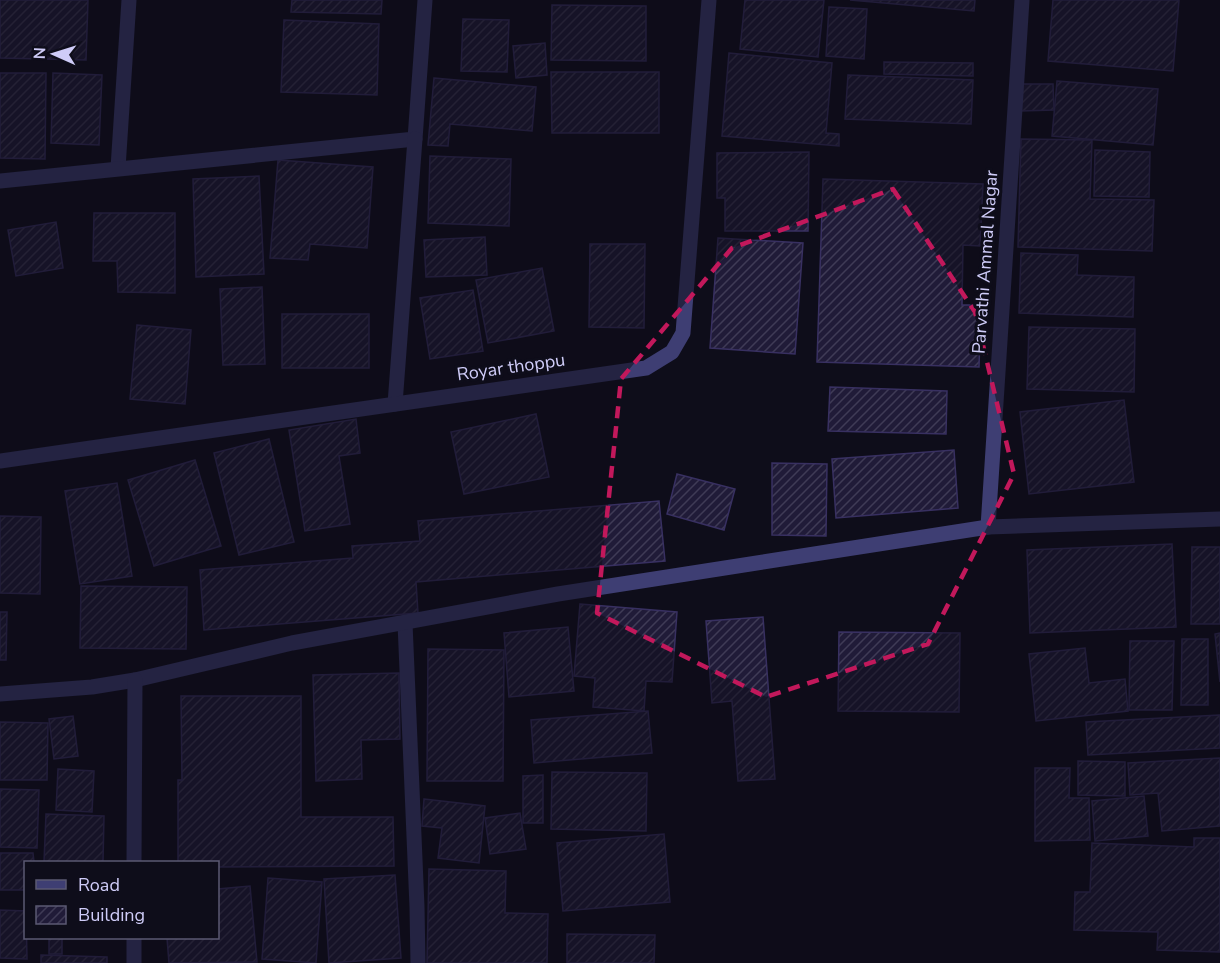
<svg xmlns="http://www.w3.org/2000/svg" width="1220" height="963" font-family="'Nunito Sans',sans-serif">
	<defs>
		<pattern id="building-hatch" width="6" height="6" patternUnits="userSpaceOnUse" patternTransform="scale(1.5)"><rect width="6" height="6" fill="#201b38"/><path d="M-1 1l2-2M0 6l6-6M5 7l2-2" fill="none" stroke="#3f3b56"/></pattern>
	</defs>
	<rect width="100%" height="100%" fill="#0e0d1a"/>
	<!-- building -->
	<g fill="url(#building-hatch)" stroke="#383061" stroke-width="1.5">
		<path d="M0,0h88l-2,60 -86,-2z"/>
		<path d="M292,0h90l-1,14 -90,-2z"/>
		<path d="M745,0h79l-6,57 -78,-8z"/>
		<path d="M850,0h125l-1,11z"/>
		<path d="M1053,0h126l-6,71 -125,-10z"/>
		<path d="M552,5l94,1v55l-95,-1z"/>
		<path d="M829,7l38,2 -3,50 -38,-3z"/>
		<path d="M463,19l46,1 -2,52 -46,-1z"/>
		<path d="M284,20l95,4 -2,71 -96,-3z"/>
		<path d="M545,43l2,32 -31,3 -3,-32z"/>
		<path d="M729,53l103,10 -6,70 13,1v12l-117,-10z"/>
		<path d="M884,62l89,1v13l-89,-2z"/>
		<path d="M551,72h108v61h-107z"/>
		<path d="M0,73h46l-1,86 -45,-1z"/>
		<path d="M53,73l49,2 -3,70 -48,-2z"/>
		<path d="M848,75l125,5 -2,44 -126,-5z"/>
		<path d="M434,78l102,9 -4,44 -82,-7 -2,22 -20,-1z"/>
		<path d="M1057,81l101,8 -5,56 -101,-9z"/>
		<path d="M1020,84h33l1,26 -34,1z"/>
		<path d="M1021,139l71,1 -2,59 64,1 -2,51 -134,-4z"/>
		<path d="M1095,150l55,2 -1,45 -55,-1z"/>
		<path d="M809,152l-1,79h-83v-33h-8v-45z"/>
		<path d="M430,156l81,3 -2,67 -81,-3z"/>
		<path d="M278,160l95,7 -6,81 -57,-4 -2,16 -38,-2z"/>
		<path d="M259,176l5,98 -68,3 -3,-98z"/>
		<path d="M823,179l160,5 -3,62 -17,-1 -1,60h19l-2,62 -162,-5z"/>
		<path d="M94,213h81v80l-57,-1 -1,-31h-24z"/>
		<path d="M56,222l7,46 -47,8 -8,-46z"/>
		<path d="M485,237l2,38 -61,2 -2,-37z"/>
		<path d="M718,238l85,5 -8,111 -85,-6z"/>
		<path d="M590,244h55l-1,84 -55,-1z"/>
		<path d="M1021,253l57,2 -1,20 57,2 -1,40 -114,-4z"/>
		<path d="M542,268l12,63 -66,12 -12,-63z"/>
		<path d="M262,287l3,77 -42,1 -3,-76z"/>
		<path d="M473,290l10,61 -53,8 -10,-61z"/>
		<rect x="282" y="314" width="87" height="54"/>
		<path d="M137,325l54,5 -6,74 -55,-5z"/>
		<path d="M1029,327l106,2 -1,63 -107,-3z"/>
		<path d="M830,387l117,4 -1,43 -118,-3z"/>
		<path d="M1124,400l10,82 -105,12 -9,-82z"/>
		<path d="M536,414l13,63 -85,17 -13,-62z"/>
		<path d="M356,419l4,34 -21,3 11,68 -45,7 -16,-101z"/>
		<path d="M269,439l25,103 -55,13 -25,-102z"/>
		<path d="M954,450l4,58 -122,10 -4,-59z"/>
		<path d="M195,460l26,86 -67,20 -26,-86z"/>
		<path d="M772,463l55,1 -1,72 -54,-1z"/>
		<path d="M677,474l58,15 -11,41 -57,-16z"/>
		<path d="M117,483l15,93 -52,8 -15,-93z"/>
		<path d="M659,501l6,60 -249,21 2,31 -214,17 -4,-60 153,-12 -1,-12 68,-5 -2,-20z"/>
		<path d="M0,516l41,1 -1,77 -40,-1z"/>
		<path d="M1172,544l4,83 -146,6 -3,-83z"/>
		<path d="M1192,547h28v77h-29z"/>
		<path d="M81,586l106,1 -1,62 -106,-1z"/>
		<path d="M580,604l97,8 -5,70 -26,-1 -2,30 -51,-4 2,-29 -21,-2z"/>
		<path d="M0,612h7l-1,48h-6z"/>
		<path d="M763,617l12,162 -37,2 -6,-80 -20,2 -6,-82z"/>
		<path d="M568,627l6,64 -65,6 -5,-64z"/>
		<path d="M839,632l121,1 -1,79 -121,-1z"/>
		<path d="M1220,633v49l-5,-48z"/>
		<path d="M1182,639h26v66h-27z"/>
		<path d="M1130,641h44l-2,69h-43z"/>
		<path d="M1085,648l4,35 36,-4 3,32 -92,10 -7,-67z"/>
		<path d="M428,649l76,1 -1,131h-76z"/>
		<path d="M399,673l1,66 -39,1 1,39 -46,2 -3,-106z"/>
		<path d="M181,696h120v121h92l1,49 -176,1v-5h-40v-82h4z"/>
		<path d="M648,711l4,42 -118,10 -3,-43z"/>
		<path d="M1220,715v33l-132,7 -2,-33z"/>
		<path d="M73,716l5,40 -24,3 -5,-40z"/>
		<path d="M0,722l48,1 -1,57h-47z"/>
		<path d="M1220,758v68l-58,5 -4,-38 -28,2 -2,-32z"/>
		<path d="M1078,761l47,1v34l-47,-1z"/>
		<path d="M1035,768h35l-1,30h20l1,42 -55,1z"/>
		<path d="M58,769l36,2 -2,41 -36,-2z"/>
		<path d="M552,772l95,1 -1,58 -95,-2z"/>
		<path d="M543,775v48h-20v-47z"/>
		<path d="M0,789l39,1 -2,58 -37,-1z"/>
		<path d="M1144,796l4,40 -53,5 -3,-40z"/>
		<path d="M424,799l61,7 -6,57 -41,-5 4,-30 -20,-2z"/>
		<path d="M520,813l6,36 -36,5 -5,-36z"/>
		<path d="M46,814l58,2 -1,46h-59z"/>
		<path d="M664,834l6,68 -107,9 -6,-68z"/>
		<path d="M1194,838h26v114l-63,-2 1,-18 -84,-2 1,-38h15l2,-49 102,4z"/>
		<path d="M0,853h33l1,9h-8v28h-26z"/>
		<path d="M429,869l77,2 -1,42 43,1 -1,49h-120z"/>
		<path d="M395,875l6,83 -72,5 -5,-84z"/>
		<path d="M268,878l54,4 -6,81 -54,-4z"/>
		<path d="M250,886l7,76 -88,1 -2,-25h51v-49z"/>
		<path d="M0,910l26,1 1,48 -27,-1z"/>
		<path d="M567,934l88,1 -1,28h-87z"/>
		<rect x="49" y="938" width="13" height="16"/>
		<path d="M41,955l66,2v6h-66z"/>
	</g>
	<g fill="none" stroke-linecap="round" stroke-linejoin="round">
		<!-- minor -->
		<g stroke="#3e3e73" stroke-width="15">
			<path d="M118,168l11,-168"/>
			<path d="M0,181l415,-42 10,-139"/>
			<path d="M395,404l20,-265"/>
			<path d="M0,461l646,-93 26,-16 11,-19 26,-333"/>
			<path d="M988,527l34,-527"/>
			<path d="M405,623l12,284 1,56"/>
			<path d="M0,694l92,-7 43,-7 157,-37 266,-49 430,-67 232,-8"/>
			<path d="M134,862l1,-182"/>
			<path d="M134,963v-25"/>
		</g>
	</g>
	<!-- marked area -->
	<path d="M0 0H1220V963H0ZM893,189l82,123 39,162 -86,170 -162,53 -169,-84 24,-234 111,-131z" fill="#0e0d1a" fill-opacity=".55" fill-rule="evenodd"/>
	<path fill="none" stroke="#c2185b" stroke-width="4.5" stroke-dasharray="12 8" stroke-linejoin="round" d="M893,189l82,123 39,162 -86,170 -162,53 -169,-84 24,-234 111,-131z"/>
	<g text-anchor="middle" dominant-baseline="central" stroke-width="6" stroke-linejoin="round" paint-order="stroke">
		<!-- street labels -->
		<g font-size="18" fill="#cfccf8" stroke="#0e0d1a">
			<text transform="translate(985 262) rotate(-86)">Parvathi Ammal Nagar</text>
			<text transform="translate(511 367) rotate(-8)">Royar thoppu</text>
		</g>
	</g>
	<!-- legend -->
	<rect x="24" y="861" width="195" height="78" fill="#0e0d1a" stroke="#5b5973" stroke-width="1.5"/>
	<rect x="36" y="880" width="30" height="9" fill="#3e3e73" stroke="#5b5973" stroke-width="1.5"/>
	<text x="78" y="891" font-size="18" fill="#cfccf8">Road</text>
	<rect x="36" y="906" width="30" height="18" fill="url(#building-hatch)" stroke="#5b5973" stroke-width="1.5"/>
	<text x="78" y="921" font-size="18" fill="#cfccf8">Building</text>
	<!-- north arrow -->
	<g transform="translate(54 54) rotate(273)" stroke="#0e0d1a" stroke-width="4.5" paint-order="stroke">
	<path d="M0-4.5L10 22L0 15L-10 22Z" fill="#cfccf8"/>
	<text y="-9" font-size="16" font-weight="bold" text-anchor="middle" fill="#cfccf8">N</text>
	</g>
</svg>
